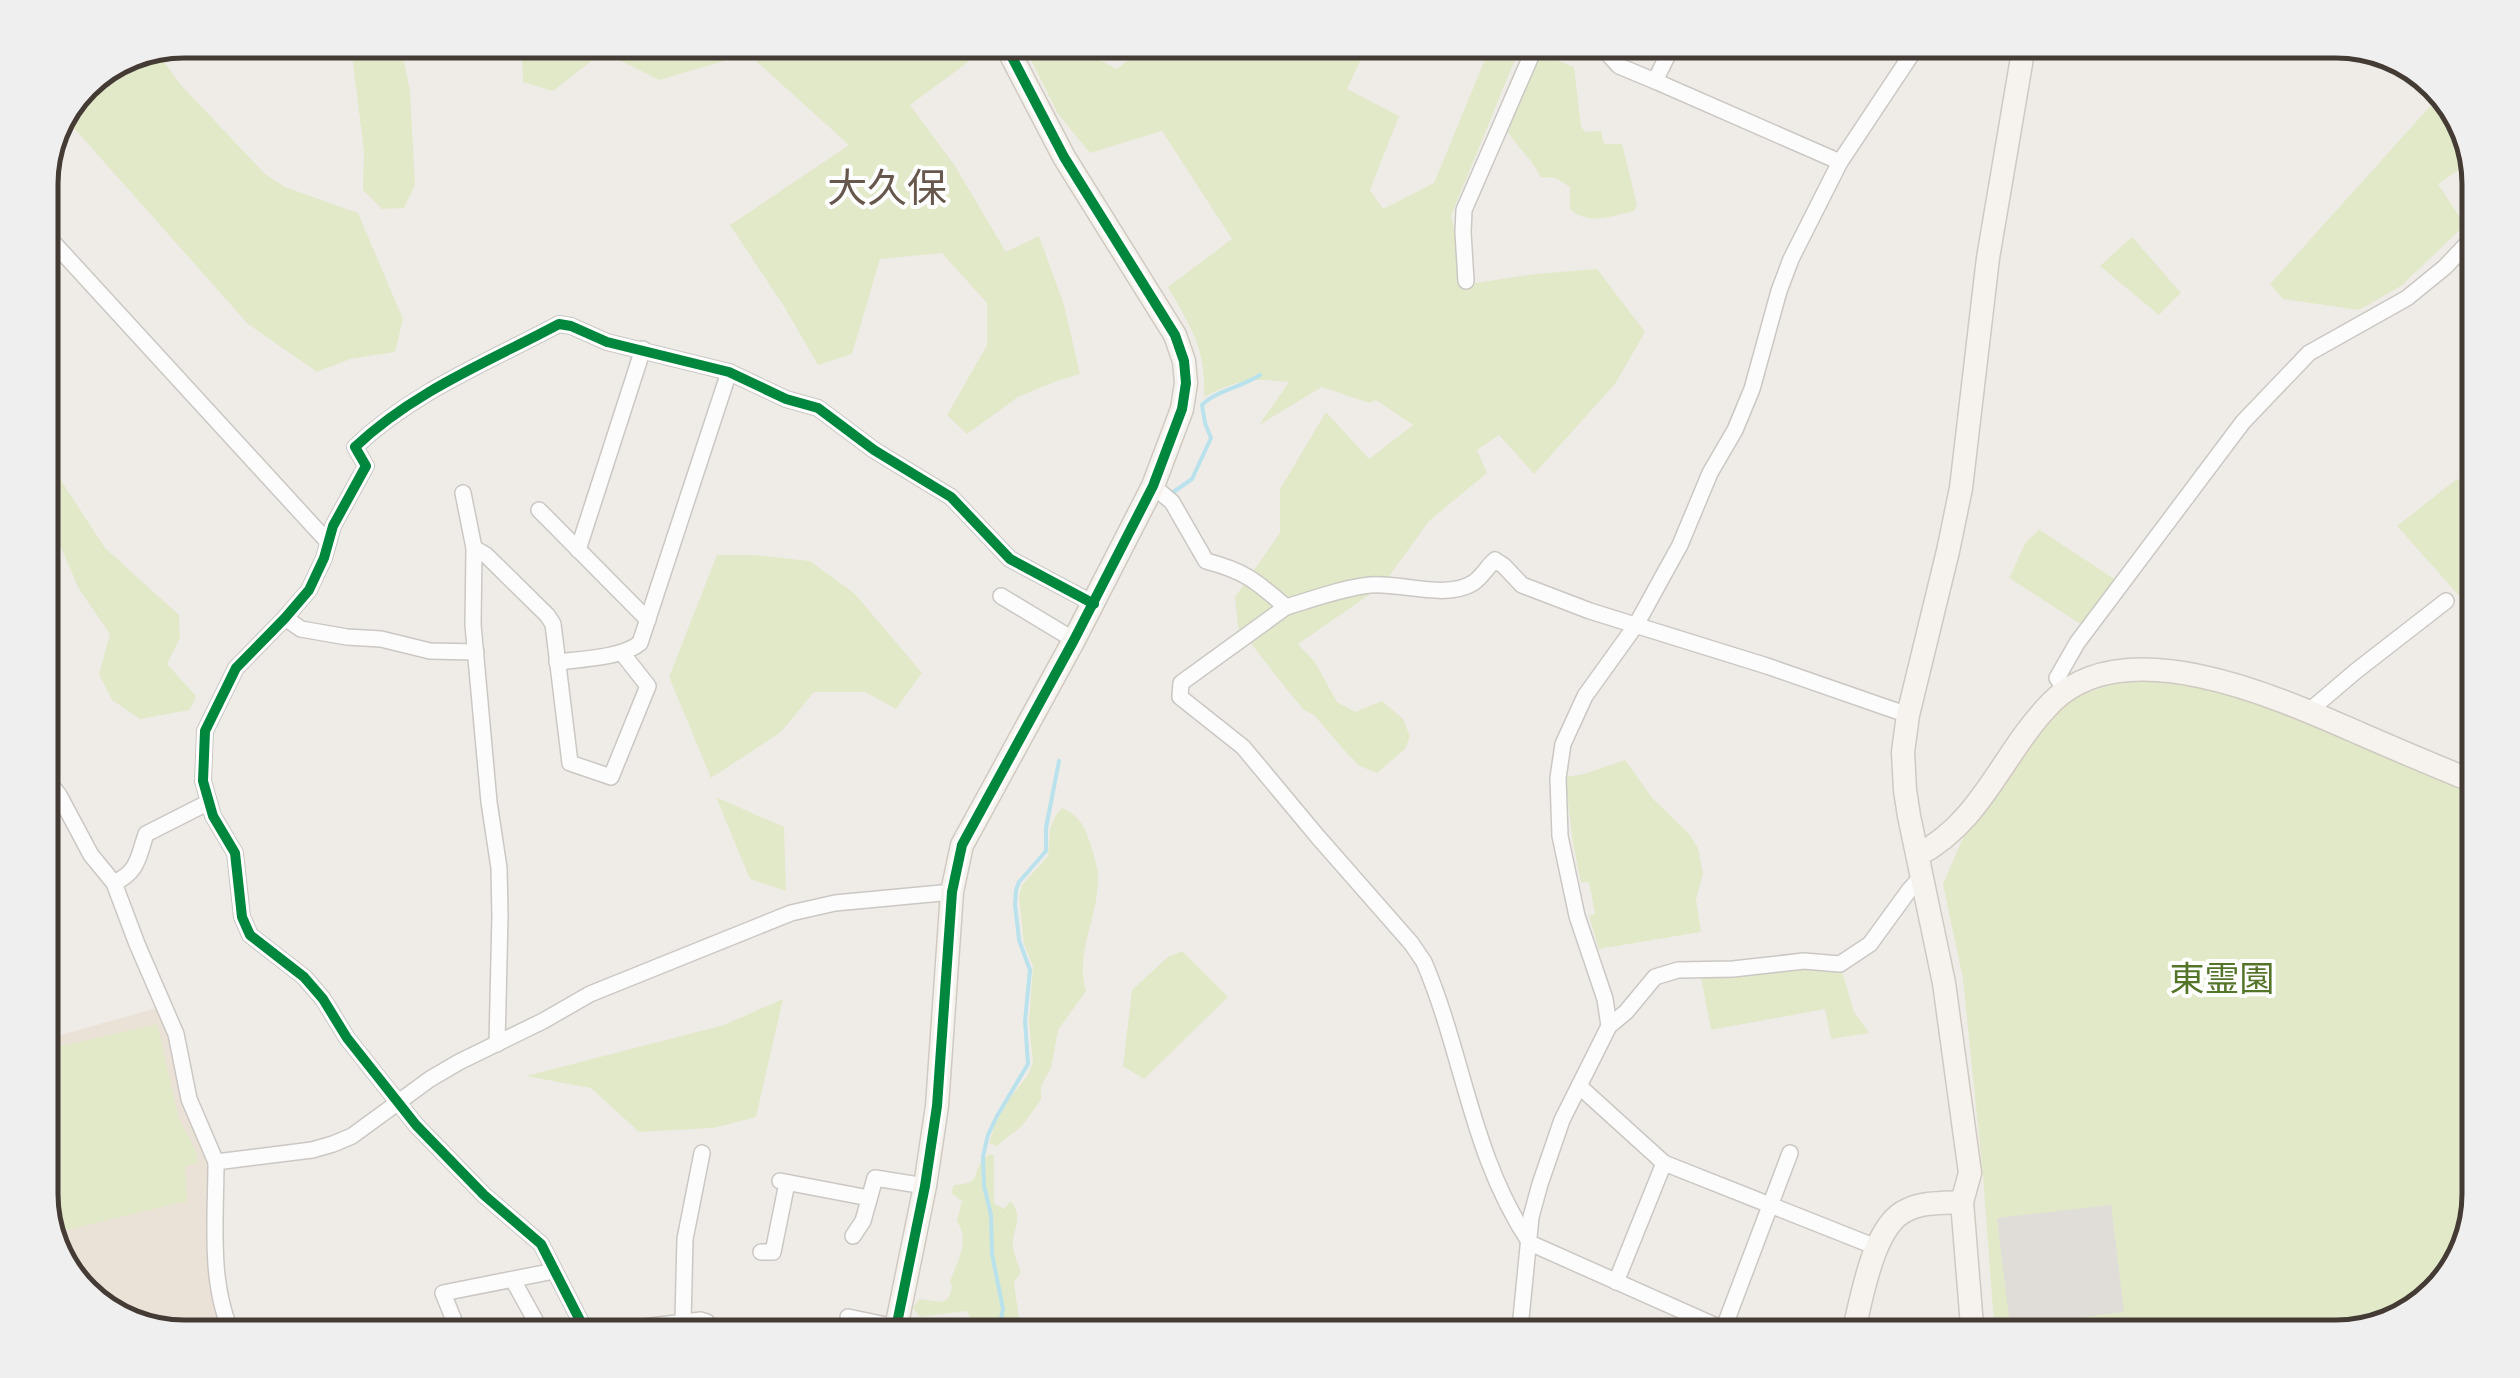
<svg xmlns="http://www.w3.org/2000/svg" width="2520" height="1378" font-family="'Nunito Sans','Noto Sans JP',sans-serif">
	<rect width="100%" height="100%" fill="#efece8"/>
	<!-- education -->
	<path fill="#eae1d7" d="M160,1007l48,149 1,129 9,40 6,13h-40l-72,-19 -52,-52 -20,-64v-162z"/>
	<!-- green -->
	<g fill="#e2e9c9">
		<path d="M350,40h50l10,52 5,93 -11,23 -22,1 -19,-19 1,-39z"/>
		<path d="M521,40h379l6,8 17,12 50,-20h6l4,11 -73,54 45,61 51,86 33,-16 25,69 16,69 -26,8 -36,15 -51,37 -20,-19 40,-70v-42l-45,-50 -62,6 -28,95 -34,11 -33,-57 -55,-83 119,-80 -101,-91 -89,26 -56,-28 -50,39 -30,-9z"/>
		<path d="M1021,40h51l8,10 37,19 35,-29h218l-23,49 52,27 -29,74 13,19 51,-26 59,-143h30l-72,176 18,68 66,-10 62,-5 48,63 -30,52 -81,90 -35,-39 -22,15 10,23 -58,48 -47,65 -84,58 17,18 22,40 18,10 27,-11 21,18 7,17 -5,13 -28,24 -17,-7 -16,-16 -30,-35 -10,-5 -20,-24 -46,-59 -3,-30 45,-64v-44l46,-77 43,47 44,-34 -37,-25 -7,3 -47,-16 -63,38 30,-43c-40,-4 -49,-3 -85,15 2,-49 -13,-69 -36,-110l64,-48 -70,-108 -72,22 -32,-39z"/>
		<path d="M2043,40h63l-38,21z"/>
		<path d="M156,51l25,34 84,89 20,13 73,26 45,106 -8,33 -45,7 -33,13 -69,-48 -175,-197 -6,-12 16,-33z"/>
		<path d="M1541,54l33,13 7,60 5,5 15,-1 3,13h18l15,61 -3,6c-23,5 -45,15 -64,-2v-22l-14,-9 -16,-1c-6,-16 -23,-30 -33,-46l4,-16z"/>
		<path d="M2442,93l18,18 15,48 -37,25 27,41 -64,61 -42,24 -76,-11 -13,-15z"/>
		<path d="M2132,237l49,56 -22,22 -59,-49z"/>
		<path d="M44,471l12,2 49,75 74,67 1,23 -13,26 29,32 -6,14 -50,9 -28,-19 -13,-26 11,-40 -31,-45 -27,-62z"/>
		<path d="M2457,479l23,20v120l-83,-93z"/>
		<path d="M2042,527l-2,3 76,50 -34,45 -73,-47 17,-36z"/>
		<path d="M717,555h37l56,6 45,33 67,79 -26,36 -31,-17h-51l-33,40 -70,46 -42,-101z"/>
		<path d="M2135,681l52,3 66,14 227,95v402l-19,71 -52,52 -72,20h-342l-12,-162 -20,-197 -20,-95 19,-44 44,-56 37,-57 15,-17 20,-14 29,-10z"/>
		<path d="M1625,760l28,39 36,35 9,14 5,26 -7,26 5,32 -102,17 -10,-33 6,-2 -6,-32 -8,1 -8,-40 -8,-66 19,-3z"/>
		<path d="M716,797l68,30 2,64 -36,-12z"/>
		<path d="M1062,808c17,8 23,18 28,35 4,13 9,26 8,39 -1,38 -23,71 -12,109l-28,39 -7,38 -10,18v14l-20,27 -25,19 -7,-3 6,-19 14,-25 19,-24 5,-12 -4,-41 4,-56 -9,-22 -5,-48 3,-11 26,-29 2,-27 6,-14z"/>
		<path d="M1182,951l46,46 -84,82 -21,-13 9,-76 36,-33z"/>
		<path d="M1805,968l37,3 12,41 15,21 -38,6 -6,-30 -114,21 -10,-53z"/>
		<path d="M783,999l-27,118 -43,11 -74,4 -48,-44 -65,-12 198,-51z"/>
		<path d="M157,1024l22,95 17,32 2,12 -13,3 2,35 -137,33 -10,-31v-152z"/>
		<path d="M988,1155h6v48l10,6 7,-8c13,19 2,25 2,44 0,8 5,19 8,27l-7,10 5,37 -6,19h-38v-14l-9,-13 -46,6 -7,-9 6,-9 21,3 8,-3 4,-11 -2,-7c8,-21 20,-39 7,-60l5,-20 -11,-8 3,-8c33,-2 13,-13 34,-30z"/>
	</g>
	<!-- parking -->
	<path fill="#e0ddd9" d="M2111,1205l13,107 -114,14 -13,-108z"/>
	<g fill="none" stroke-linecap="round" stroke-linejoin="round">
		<!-- stream -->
		<g stroke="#b9e2ec" stroke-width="4">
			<path d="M1172,493l20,-14 19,-41 -6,-15 -3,-18c15,-15 40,-18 58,-30"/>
			<path d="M997,1338l6,-29 -11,-55 -1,-39 -7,-29 -1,-30 5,-21 9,-19 31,-52 -3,-43 5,-51 -11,-30 -4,-36 1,-14 3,-8 27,-31v-23l13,-67"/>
		</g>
		<!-- street casing -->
		<g stroke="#cbc8c4" stroke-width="18">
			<g id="street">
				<path d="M1595,40l24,26 36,15"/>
				<path d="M1840,162l81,-122"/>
				<path d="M40,228l287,313"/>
				<path d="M1466,281l-3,-49 1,-22 74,-170"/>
				<path d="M1153,486l19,16 34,59c39,10 50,20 80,46l-105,76 -1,14 63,50 75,90 93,106 13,19c40,94 47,193 106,281l213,95"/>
				<path d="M463,493l11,55 -1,77 16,177 10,66 1,48 -3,128"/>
				<path d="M539,510l109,110"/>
				<path d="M474,548l12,7 61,60 6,9 17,139 41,14 37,-91 -26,-33"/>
				<path d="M578,550l65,-201"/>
				<path d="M1001,596l73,44"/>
				<path d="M1286,607c27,-8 56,-19 84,-22 30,-3 75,15 103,-2 9,-6 14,-16 22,-23l9,6 18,19 68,26 177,55 141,49"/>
				<path d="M285,618l16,11 46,8 34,2 49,12 46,1"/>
				<path d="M557,662c24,-3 65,-4 83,-19l89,-271"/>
				<path d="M2066,690l-9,-12 20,-35 166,-221 66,-69 98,-55 38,-31 35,-37"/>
				<path d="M2309,711l47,-40 90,-70"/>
				<path d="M40,771l19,24 32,60 23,28 23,61 39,90 13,65 27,63"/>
				<path d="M114,883c24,-11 24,-25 32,-49l63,-32"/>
				<path d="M1609,1026l-4,-27 -28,-83 -17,-80 -2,-58 5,-34 22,-48 51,-71 44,-80 30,-72 25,-43 17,-41 27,-98 12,-32 49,-97 -185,-81 20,-41"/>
				<path d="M1579,1086l85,77 212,84"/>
				<path d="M780,1181l89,17"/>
				<path d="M853,1236l10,-15 12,-43 50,8"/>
				<path d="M761,1252h12l14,-69"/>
				<path d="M513,1280l32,58"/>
				<path d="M1616,1282l48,-119"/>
				<path d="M848,1317l48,10"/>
				<path d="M683,1321l2,-82 17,-86"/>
				<path d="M234,1338c-26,-53 -18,-118 -18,-176l96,-12 21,-6 19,-8 78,-57 29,-17 84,-41 47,-27 201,-81 44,-10 117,-11"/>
				<path d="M461,1338l-18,-45 111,-22"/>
				<path d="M589,1338l-48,-94 -57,-49 -68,-70 -69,-87 -24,-39 -19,-22 -54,-42 -8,-18 -7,-64 -22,-37 -10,-35 2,-50 31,-63 49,-50 24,-28 15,-32 9,-32 33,-60 -11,-19c59,-56 133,-85 204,-123l12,2 36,16 122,30 57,27 32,9 56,42 77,47 59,62 84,45"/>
				<path d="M592,1338l51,-11 58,-7 6,2 -3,16"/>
				<path d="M1519,1338l12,-121 9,-33 22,-64 47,-94 17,-14 29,-35 23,-7 55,-1 71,-8 36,3 30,-20 40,-55 13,-14"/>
				<path d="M1720,1338l70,-185"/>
			</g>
		</g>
		<!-- secondary casing -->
		<g stroke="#cfc9c1" stroke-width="25">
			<g id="secondary">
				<path d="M1918,855c65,-34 85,-104 134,-153 75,-74 229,-3 309,32 39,17 79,34 119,50"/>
				<path d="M894,1338l31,-152 12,-80 15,-214 10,-47 112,-205 79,-154 29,-77 4,-26 -2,-22 -9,-26 -111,-178 -61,-117"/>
				<path d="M1852,1338c9,-35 20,-113 55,-128 16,-8 37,-7 55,-8"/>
				<path d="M1973,1338l-11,-136 8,-29 -26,-190 -35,-167 -4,-26 -2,-38 5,-37 40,-164 13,-63 27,-230 37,-218"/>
			</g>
		</g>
		<!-- street -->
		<use href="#street" stroke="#fdfcfc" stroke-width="15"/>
		<!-- secondary -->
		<use href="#secondary" stroke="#f6f2ed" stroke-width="22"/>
		<!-- cycleway casing -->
		<g stroke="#fff" stroke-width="16">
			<g id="cycleway">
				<path d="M589,1338l-48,-94 -57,-49 -68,-70 -69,-87 -24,-39 -19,-22 -54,-42 -8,-18 -7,-64 -22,-37 -10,-35 2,-50 31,-63 49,-50 24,-28 15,-32 9,-32 33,-60 -11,-19c59,-56 133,-85 204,-123l12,2 36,16 122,30 57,27 32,9 56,42 77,47 59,62 84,45"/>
				<path d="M894,1338l31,-152 12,-80 15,-214 10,-47 112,-205 79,-154 29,-77 4,-26 -2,-22 -9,-26 -111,-178 -61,-117"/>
			</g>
		</g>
		<!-- cycleway -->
		<use href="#cycleway" stroke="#00873e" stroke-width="10"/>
	</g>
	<g text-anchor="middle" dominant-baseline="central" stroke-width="8" stroke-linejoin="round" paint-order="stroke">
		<!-- park labels -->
		<g font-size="35" fill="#54742a" stroke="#fff">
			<text x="2222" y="979">東霊園</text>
		</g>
		<!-- quarter labels -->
		<g font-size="40" fill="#67574c" stroke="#fff">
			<text x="887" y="189">大久保</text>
		</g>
	</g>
	<!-- crop -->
	<path d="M0 0H2520V1378H0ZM184 58H2336A126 126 0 0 1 2462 184V1194A126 126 0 0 1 2336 1320H184A126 126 0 0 1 58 1194V184A126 126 0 0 1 184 58Z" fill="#f0efef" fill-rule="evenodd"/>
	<path fill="none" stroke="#443b35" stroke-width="5" d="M184 58H2336A126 126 0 0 1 2462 184V1194A126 126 0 0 1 2336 1320H184A126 126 0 0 1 58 1194V184A126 126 0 0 1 184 58Z"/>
</svg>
